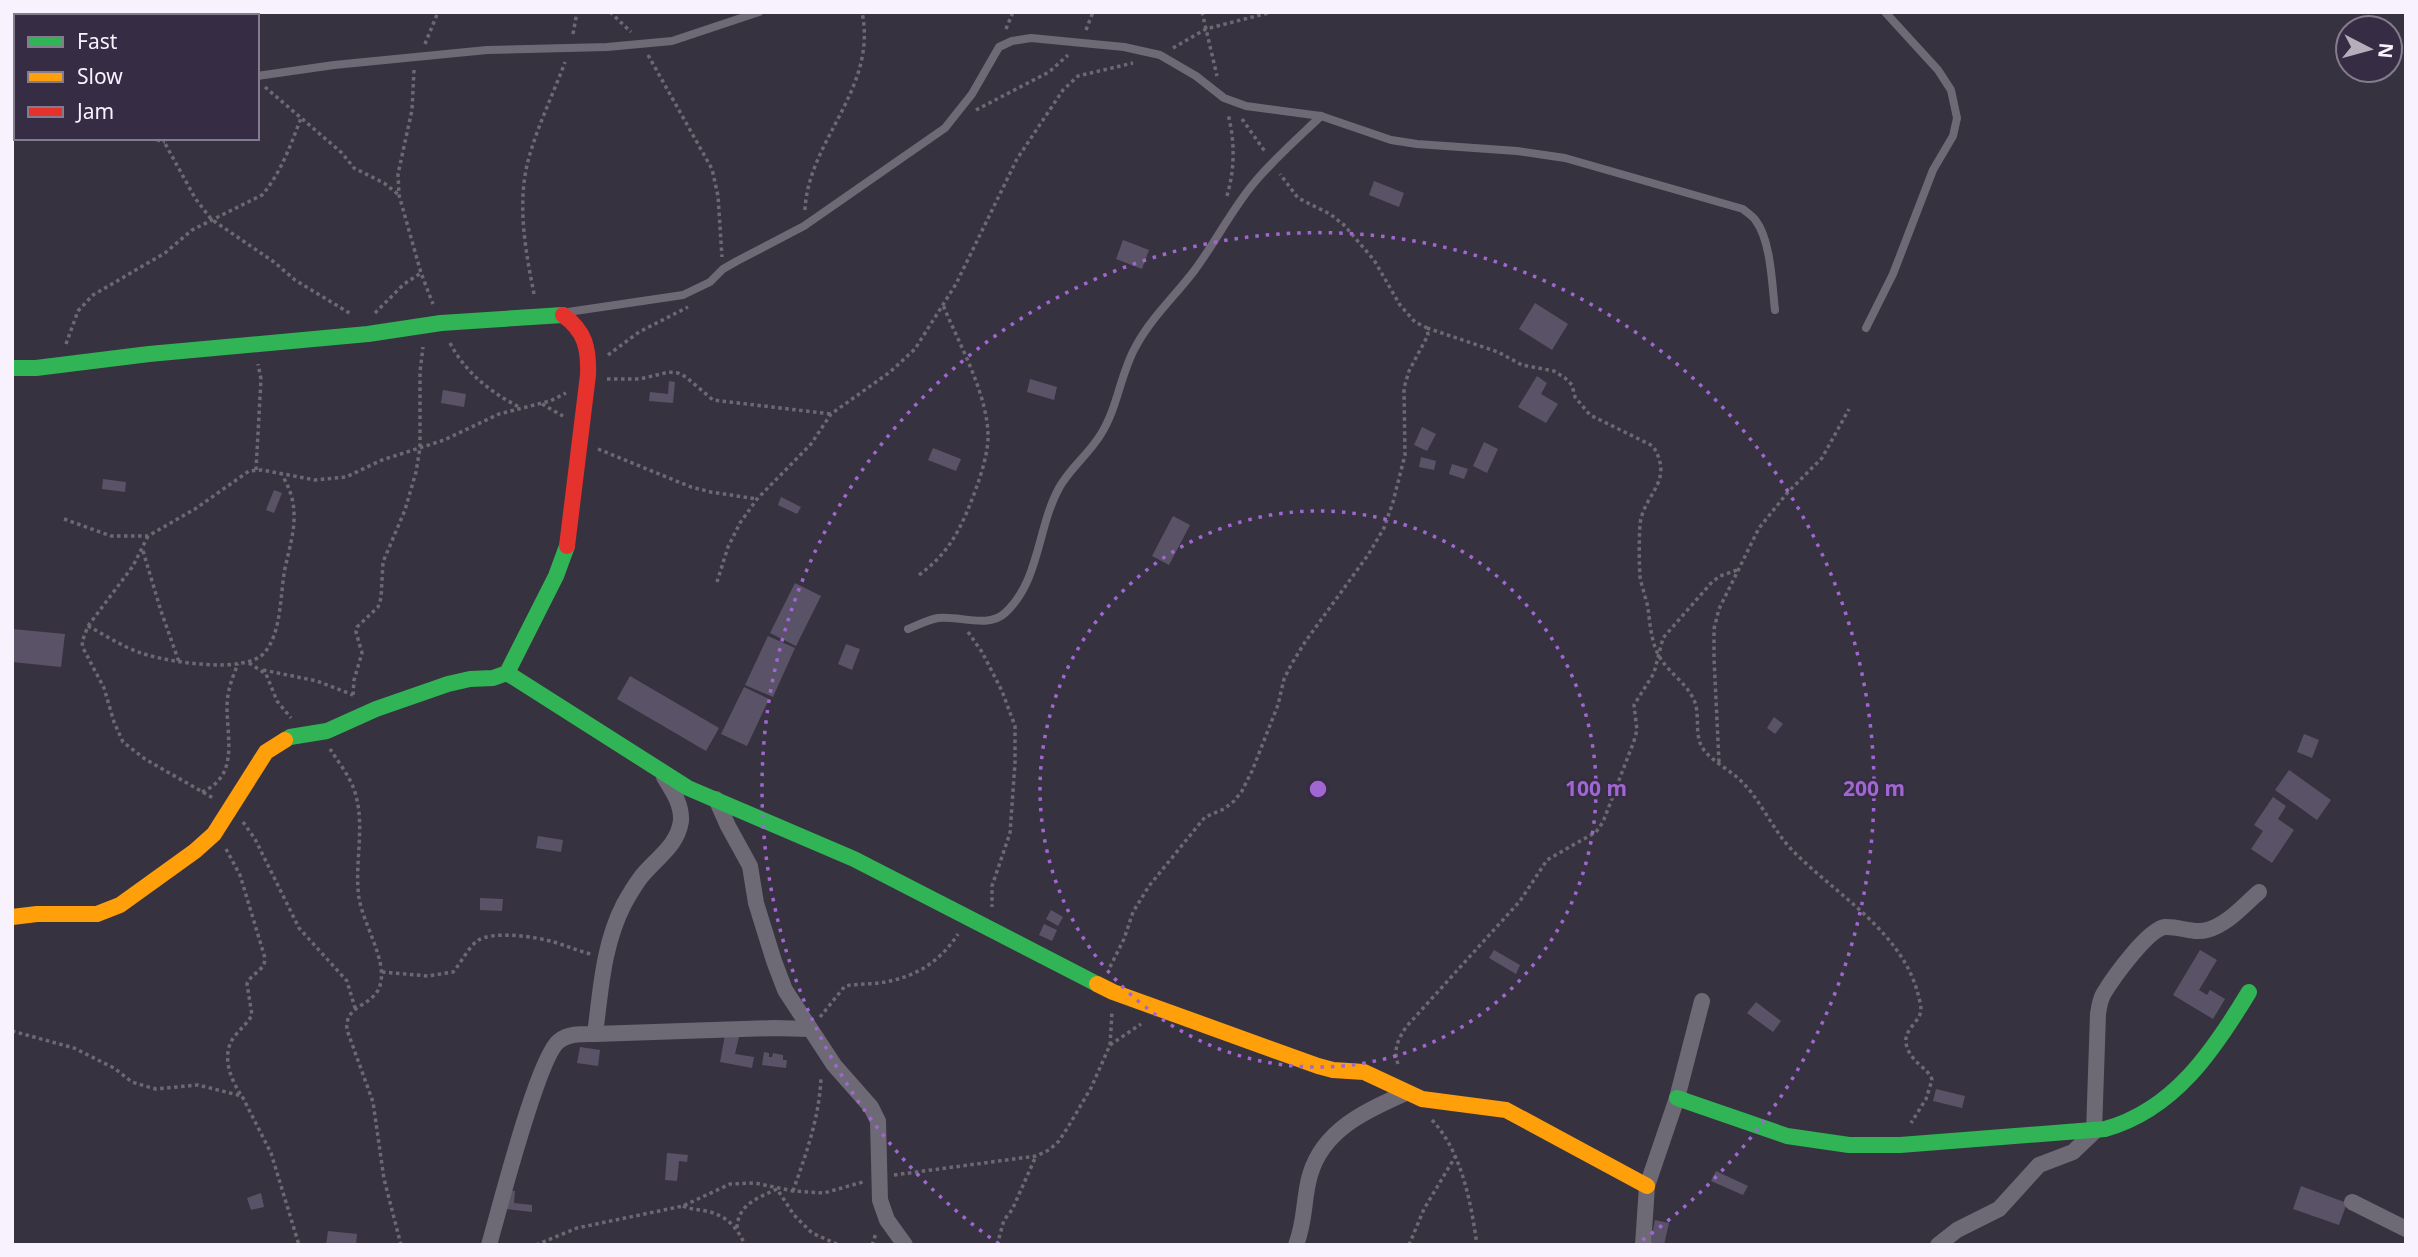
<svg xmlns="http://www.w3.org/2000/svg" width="2418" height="1257" font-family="'Noto Sans',sans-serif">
	<rect width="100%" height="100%" fill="#37323f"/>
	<!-- building -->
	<g fill="#5a5367">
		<path d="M1374,181l30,12 -5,14 -30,-12z"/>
		<path d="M1123,240l26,10 -7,19 -26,-10z"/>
		<path d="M1535,303l33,21 -16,26 -33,-21z"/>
		<path d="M1537,376l10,7 -6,11 17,10 -12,19 -28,-16z"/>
		<path d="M1030,379l27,8 -3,13 -27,-8z"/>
		<path d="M669,381l6,1 -2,21 -24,-2 1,-9 18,2z"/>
		<path d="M443,390l23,4 -2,13 -23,-4z"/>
		<path d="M1422,427l14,7 -9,17 -13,-6z"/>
		<path d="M1484,442l14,7 -11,24 -14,-7z"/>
		<path d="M933,448l28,11 -5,12 -28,-11z"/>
		<path d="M1421,457l15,4 -2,9 -15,-3z"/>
		<path d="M1452,464l16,5 -4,10 -15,-5z"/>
		<path d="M103,479l23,3 -1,10 -23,-3z"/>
		<path d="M274,490l8,3 -8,20 -8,-3z"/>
		<path d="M781,497l20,10 -4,7 -19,-9z"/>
		<path d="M1173,516l17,9 -21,40 -17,-9z"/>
		<path d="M795,583l26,13 -25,50 -26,-13z"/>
		<path d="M12,629l53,5 -4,33 -49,-5z"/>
		<path d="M768,636l27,12 -22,49 -28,-12z"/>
		<path d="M846,644l14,5 -8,21 -14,-6z"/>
		<path d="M630,676l89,52 -13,23 -89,-52z"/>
		<path d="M744,687l25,12 -22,47 -26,-12z"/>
		<path d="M1774,717l9,7 -8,10 -8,-6z"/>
		<path d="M2304,734l15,6 -7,18 -15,-6z"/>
		<path d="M2289,770l42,30 -14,20 -42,-30z"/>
		<path d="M2273,797l13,9 -8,13 16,11 -22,33 -21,-14 12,-18 -9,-6z"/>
		<path d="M538,836l25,4 -2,12 -25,-4z"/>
		<path d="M480,898l23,1 -1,12 -22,-1z"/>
		<path d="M1051,910l12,7 -5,9 -12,-7z"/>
		<path d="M1044,924l13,6 -5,11 -13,-6z"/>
		<path d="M1494,950l26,15 -4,9 -27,-16z"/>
		<path d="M2200,950l17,10 -18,30 8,5 3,-5 15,9 -12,20 -40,-24z"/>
		<path d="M1756,1002l25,19 -8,11 -26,-19z"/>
		<path d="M725,1035l14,2 -4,17 19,3 -2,11 -32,-6z"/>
		<path d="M580,1047l20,3 -2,16 -21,-3z"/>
		<path d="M764,1052l5,1v4h3l1,-4 10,2v5h4l-1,8 -24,-3z"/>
		<path d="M1936,1089l29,7 -3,12 -29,-7z"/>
		<path d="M667,1153l21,2 -1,7 -8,-1 -2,20 -12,-1z"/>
		<path d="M1716,1171l32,15 -5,9 -32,-14z"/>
		<path d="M2301,1186l46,17 -8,22 -46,-16z"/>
		<path d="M508,1190l7,1 -1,12 18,2v7l-26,-3z"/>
		<path d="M261,1193l3,14 -13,3 -4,-12z"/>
		<path d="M1655,1220l14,3 -5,22h-14z"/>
		<path d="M328,1231l29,3 -1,11h-30z"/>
	</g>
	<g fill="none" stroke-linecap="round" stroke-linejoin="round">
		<!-- path -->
		<g stroke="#6d6973" stroke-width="3.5" stroke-dasharray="3.5 3.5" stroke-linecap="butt">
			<path d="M610,12l21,20"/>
			<path d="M1202,12l15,64"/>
			<path d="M1006,29l7,-17"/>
			<path d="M1086,30l7,-18"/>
			<path d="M573,34l4,-22"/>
			<path d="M425,44l13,-32"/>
			<path d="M1173,48l33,-19 66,-17"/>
			<path d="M648,55l64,114 6,27 4,61"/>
			<path d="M414,70l-2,40 -14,64 1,21 22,78 12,31"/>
			<path d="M265,87l77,66 12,15 30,15 15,12"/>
			<path d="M976,110l73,-38 19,-17"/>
			<path d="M1242,119l24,34"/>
			<path d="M150,138l15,4"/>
			<path d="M162,138l33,60 16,21 63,43 21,18 56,34"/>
			<path d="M1227,196c8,-28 8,-54 1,-82"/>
			<path d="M805,210c3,-70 73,-121 57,-198"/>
			<path d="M534,294c-9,-45 -18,-95 -4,-140 9,-31 24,-62 35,-92"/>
			<path d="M375,313l29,-29 17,-11"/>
			<path d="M1427,328l71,24 24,13 32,6 11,7 7,7 3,12 15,18 63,31c22,36 -9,47 -13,78 -1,16 -1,37 0,53 2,11 6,21 8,31 2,16 3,32 10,46 9,18 28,28 36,46 7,16 -1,36 10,50 9,12 26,20 37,31 21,20 32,51 54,72 42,42 107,79 123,141 1,4 3,11 3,16 -1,12 -17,19 -15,33 3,19 24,26 26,37l-6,19 -15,24"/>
			<path d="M450,343c15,29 40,49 69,64"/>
			<path d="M66,344l12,-33 15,-16 72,-42 27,-23 70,-35c19,-22 29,-51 39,-77"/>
			<path d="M608,355l31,-23 49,-25"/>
			<path d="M607,379h33l29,-7 9,1 8,4 27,23 118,14"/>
			<path d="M542,404l21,12"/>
			<path d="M598,449l93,38 20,5 46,7"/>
			<path d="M256,470l5,-91 -3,-15"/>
			<path d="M64,519l47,17h37l47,-27 54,-38 13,-1 53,10 31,-3 36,-17 62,-20 55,-26 51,-13 16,-8"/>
			<path d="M148,536l-15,30 -45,60 -6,16 1,6 21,40 10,34 9,20 22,17 68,39"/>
			<path d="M143,551l18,60 18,51"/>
			<path d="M919,575c26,-19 38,-39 50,-68 8,-20 18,-47 19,-68 1,-43 -29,-95 -45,-134"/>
			<path d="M717,582l11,-35 12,-24 17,-24 54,-55 20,-30 59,-42 25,-23 41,-65 61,-125 46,-69 15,-14 55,-13"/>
			<path d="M88,626c17,9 35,21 53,27 26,9 106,22 124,-1 17,-21 15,-58 20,-84 8,-35 17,-60 -3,-93"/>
			<path d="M968,632l14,20 20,39 13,35v37l-5,70 -18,53v21"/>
			<path d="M249,663l17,11 11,27 14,17"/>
			<path d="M263,670l54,11 36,14"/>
			<path d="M353,695l1,-15 8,-27 -6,-21 1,-5 21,-20 3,-9 2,-36 22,-52 11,-38 4,-24v-76l3,-25"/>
			<path d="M330,749c9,14 22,30 26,47 9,33 -2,69 3,102 4,25 26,59 22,83 -4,27 -37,21 -34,49l26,72 11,77 17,66"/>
			<path d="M1719,762l-5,-104v-29l5,-20 40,-81 29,-36 34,-34 27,-49"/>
			<path d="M202,792c37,-16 25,-53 25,-85 0,-15 5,-29 11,-43"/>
			<path d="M243,822l12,17 44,89 48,53 8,27"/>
			<path d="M226,849l14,26 25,83c0,13 -14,15 -18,26l5,31c-5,9 -12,14 -18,22 -13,18 -4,41 7,58"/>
			<path d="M1110,967l14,-28 9,-27 16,-26 56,-69 19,-8 10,-8 8,-10 10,-20 26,-66 6,-26 7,-14 14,-23 63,-87 16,-27 9,-26 12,-47 -1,-67 5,-17 19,-36 -1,-7 -12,-6 -15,-17 -26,-45 -30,-35 -14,-11 -32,-16 -18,-24"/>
			<path d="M382,972l46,4 25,-4c8,-9 15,-24 24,-31 15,-11 60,-4 77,1 13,4 24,9 37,12"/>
			<path d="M820,1017l25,-31c15,-3 30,-1 45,-5 29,-6 52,-22 68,-47"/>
			<path d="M12,1031l62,17 40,20 18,14 13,4 11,3 42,-4 44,11 29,57 28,92"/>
			<path d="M1110,1045l2,-33"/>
			<path d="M1398,1064c-5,-15 0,-24 8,-37l114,-126 27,-41 49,-28 7,-10 31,-81 3,-11 -3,-25 20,-32 9,-35 49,-56 8,-6 17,-6"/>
			<path d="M1432,1120c30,32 39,83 45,125"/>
			<path d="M894,1175l142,-19 13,-6 10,-9 9,-14 23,-39 19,-43 31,-21"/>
			<path d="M793,1191c13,-37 27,-75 28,-115"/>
			<path d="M683,1206c8,4 14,3 23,5 20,4 31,16 39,34"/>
			<path d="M737,1228c1,-24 21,-30 40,-39l17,26 18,18 27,12"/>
			<path d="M536,1245l41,-17 106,-22 47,-22 25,-1 38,8 31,2 39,-11"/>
			<path d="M872,1245l4,-12"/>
			<path d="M997,1245l7,-25 8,-10 24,-54"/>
			<path d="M1409,1245l15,-36 31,-52"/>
		</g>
		<!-- lane -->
		<g stroke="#6e6a75" stroke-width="8">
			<path d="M257,76l77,-11 153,-15 120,-3 65,-6 87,-29"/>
			<path d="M12,86h4"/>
			<path d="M568,312l115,-17 27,-13 13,-13 14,-8 67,-35 141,-98 27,-34 27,-47 13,-6 19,-3 93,9 36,8 36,21 28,22 22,8 75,10 70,24 26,4 100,7 48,7 178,51c4,4 10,7 13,12 15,20 16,64 19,89"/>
			<path d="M1866,328l27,-54 40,-104 20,-34 4,-18 -6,-28 -13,-20 -53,-58"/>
			<path d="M908,629c10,-4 19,-9 30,-11 20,-3 50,11 67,-5 35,-32 32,-85 54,-125 11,-20 30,-34 42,-54 17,-27 19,-60 35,-88 15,-28 39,-50 58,-75 21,-28 38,-62 60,-88 20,-24 44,-45 67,-67"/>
		</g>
		<!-- street -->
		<g stroke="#6e6a75" stroke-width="16">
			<path d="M105,16l1,-4"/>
			<path d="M716,799l12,27 22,40 6,37 18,58 11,29 49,75 37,42 7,14 2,79 7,20 18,25"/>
			<path d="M595,1034l179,-6 36,1"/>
			<path d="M2352,1202l54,27"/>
			<path d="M489,1245c10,-34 49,-189 70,-204 10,-8 24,-7 36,-7 6,-45 8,-89 29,-130 5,-9 11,-19 17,-27 15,-19 36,-30 40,-56 1,-17 -9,-31 -17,-44"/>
			<path d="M1296,1245c10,-26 7,-46 14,-70 13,-45 55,-64 96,-82"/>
			<path d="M1643,1245l4,-59 30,-88 25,-97"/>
			<path d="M1938,1245l19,-15 42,-21 40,-44 34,-13 21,-20 4,-118c1,-7 2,-15 6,-21 9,-15 44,-64 61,-66 14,-1 28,7 42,3 20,-5 37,-25 52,-38"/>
		</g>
		<!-- fast -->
		<g stroke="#30b455" stroke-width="16">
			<path d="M12,368h24l113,-14 219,-20 73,-11 122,-8"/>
			<path d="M507,673l181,115 166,71 243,125"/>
			<path d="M285,740l5,-3 37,-6 49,-22 72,-25 22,-5 23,-1 14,-5 49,-97 11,-30"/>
			<path d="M1677,1098l110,38 62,9h51l205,-16c69,-19 109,-79 144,-137"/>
		</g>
		<!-- slow -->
		<g stroke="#ff9f0a" stroke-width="16">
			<path d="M12,917l25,-3h60l23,-9 75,-54 19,-17 52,-82 19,-12"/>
			<path d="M1097,984l16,8 205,74 15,4 31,2 58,27 84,11 141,76"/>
		</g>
		<!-- jam -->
		<path stroke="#e5322d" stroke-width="16" d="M563,315c22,16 26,33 25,60l-21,171"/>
	</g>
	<!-- distance rings -->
	<g fill="none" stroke="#a067d2" stroke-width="3.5" stroke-dasharray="3.5 7">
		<circle cx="1318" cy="789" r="278"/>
		<path d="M999 1244A556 556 0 1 1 1637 1244"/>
	</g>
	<circle cx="1318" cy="789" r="10" fill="#a067d2" stroke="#362d44" stroke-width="3.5"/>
	<g font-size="21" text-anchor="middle" font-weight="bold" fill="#a067d2" stroke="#362d44" stroke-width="5" stroke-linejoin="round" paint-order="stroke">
		<text x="1596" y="796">100 m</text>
		<text x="1874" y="796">200 m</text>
	</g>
	<!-- border -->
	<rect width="2418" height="1257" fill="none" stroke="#f7f2fe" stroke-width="28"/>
	<!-- legend -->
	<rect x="14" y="14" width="245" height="126" fill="#362d44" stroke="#837c8e" stroke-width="2"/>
	<rect x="28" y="37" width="35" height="10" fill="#30b455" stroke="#837c8e" stroke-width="2"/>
	<text x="77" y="49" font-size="21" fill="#f7f2fe">Fast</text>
	<rect x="28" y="72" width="35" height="10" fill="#ff9f0a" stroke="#837c8e" stroke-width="2"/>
	<text x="77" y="84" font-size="21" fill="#f7f2fe">Slow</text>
	<rect x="28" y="107" width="35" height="10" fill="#e5322d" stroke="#837c8e" stroke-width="2"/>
	<text x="77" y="119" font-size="21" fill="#f7f2fe">Jam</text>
	<!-- north arrow -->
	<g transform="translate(2369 49) rotate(96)"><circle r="33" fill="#362d44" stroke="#837c8e" stroke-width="2"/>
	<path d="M0-5L12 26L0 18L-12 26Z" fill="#b4afbb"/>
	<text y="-10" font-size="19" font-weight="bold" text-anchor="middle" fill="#f7f2fe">N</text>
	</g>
</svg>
